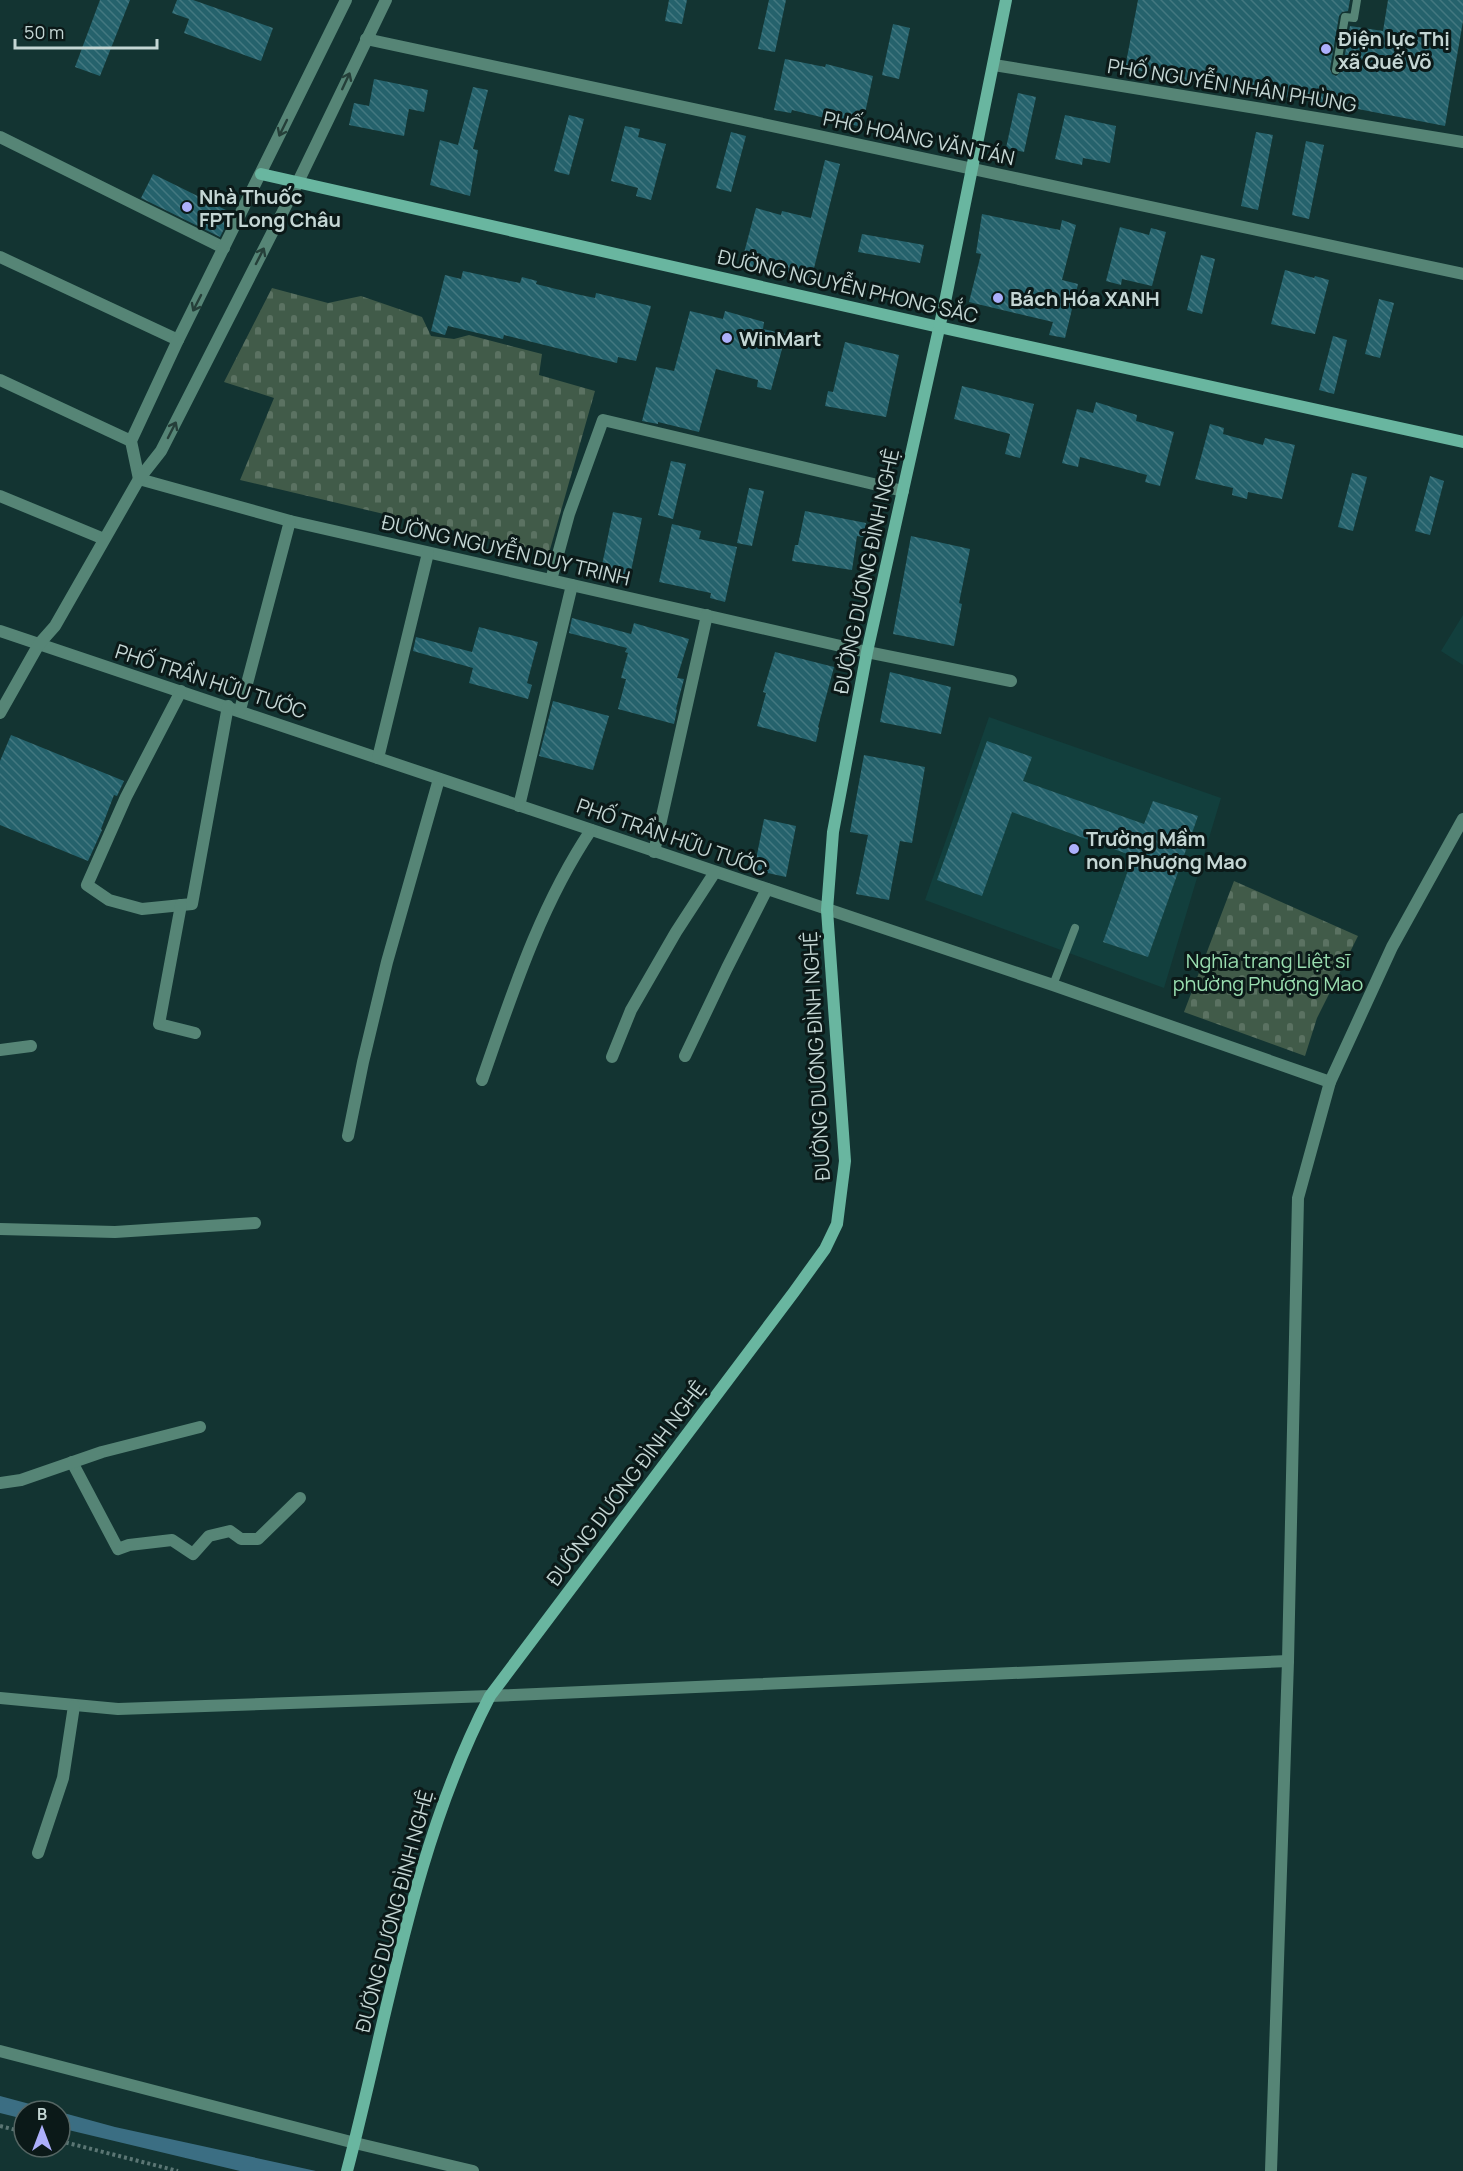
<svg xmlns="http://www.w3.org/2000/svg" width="1463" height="2171" font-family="Manrope,sans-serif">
	<defs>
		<pattern id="cemetery-stones" width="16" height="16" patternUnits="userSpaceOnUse" patternTransform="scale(1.5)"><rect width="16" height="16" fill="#415b49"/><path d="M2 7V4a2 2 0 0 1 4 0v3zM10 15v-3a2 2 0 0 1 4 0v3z" fill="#5b7262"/></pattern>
		<pattern id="building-back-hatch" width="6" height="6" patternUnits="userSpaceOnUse" patternTransform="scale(1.5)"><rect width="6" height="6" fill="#25626c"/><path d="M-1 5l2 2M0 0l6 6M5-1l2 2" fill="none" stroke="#437880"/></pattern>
	</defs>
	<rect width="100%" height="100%" fill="#133432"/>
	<!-- built -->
	<g fill="#123f3d">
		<path d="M1463,615v50l-22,-14z"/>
		<path d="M989,717l232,81 -57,190 -239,-88z"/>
	</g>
	<!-- cemetery -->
	<g fill="url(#cemetery-stones)">
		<path d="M272,288l56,15 33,-7 61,21 9,19 23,3 15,-4 73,19 -3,21 56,16 -46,162 -309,-73 34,-82 -50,-16z"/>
		<path d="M1234,881l124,55 -41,82 -12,38 -121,-44z"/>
	</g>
	<!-- water -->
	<g fill="#3b6e83">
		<path d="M0,2096l56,15h-32v8l-24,-6z"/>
		<path d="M60,2112l55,15 201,44h-76l-180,-43z"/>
	</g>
	<!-- building -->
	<g fill="url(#building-back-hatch)">
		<path d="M100,0h30l-30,76 -25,-9z"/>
		<path d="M177,0h16l80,28 -12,33 -77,-28 5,-14 -17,-6z"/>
		<path d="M669,0h18l-5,24 -17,-3z"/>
		<path d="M769,0h17l-11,52 -17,-3z"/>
		<path d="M1138,0h212l-2,11 -6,1 -3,4 -9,53 2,5 4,2 6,-5 8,-45 33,5 5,-31h75v21l-18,105 -87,-17 -174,-28 1,-2 -60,-11z"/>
		<path d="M893,24l17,4 -11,51 -17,-4z"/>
		<path d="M785,59l40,8 1,-3 47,12 -11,51 -70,-17 -1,3 -17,-3z"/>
		<path d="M374,79l54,11 -4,22 -15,-3 -5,27 -55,-11 5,-22 15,3z"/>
		<path d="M473,87l15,3 -15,59 5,1 -8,46 -40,-11 10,-45 18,5z"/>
		<path d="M1018,93l18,4 -12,55 -18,-4z"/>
		<path d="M569,115l15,4 -15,56 -15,-4z"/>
		<path d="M1065,115l51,11 -6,37 -27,-5 -1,7 -27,-6z"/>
		<path d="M625,126l15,3 -2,8 28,7 -15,56 -15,-4 2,-8 -27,-7z"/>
		<path d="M731,132l15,4 -15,56 -15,-4z"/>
		<path d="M1256,132l17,3 -15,75 -17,-4z"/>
		<path d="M1306,141l18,4 -15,74 -17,-4z"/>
		<path d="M825,160l15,4 -29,116 -54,-16 -1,4 -15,-4 15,-56 25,7 1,-4 29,7z"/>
		<path d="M153,174l79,39 -12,24 -79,-39z"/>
		<path d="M982,214l78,16 2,-10 14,5 -14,55 16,4 -13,54 -16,-3 4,-13 -84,-20 12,-48 -5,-1z"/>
		<path d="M1120,227l29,8 2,-7 15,4 -14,54 -30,-7 -1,6 -15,-4z"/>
		<path d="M862,234l62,11 -4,18 -62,-11z"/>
		<path d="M1201,255l14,4 -13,55 -15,-4z"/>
		<path d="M1285,270l29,8 1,-2 14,4 -14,54 -44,-10z"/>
		<path d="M463,271l57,12 2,-6 15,4 -1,3 40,10 19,4 1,-5 55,13 -15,55 -18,-4 -1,6 -113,-28 -1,4 -55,-13 -3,9 -14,-4 14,-56 16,4z"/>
		<path d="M1379,299l15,4 -14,55 -15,-4z"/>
		<path d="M690,311l33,8 2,-8 39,11 -1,7 23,5 -15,56 -14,-3 1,-7 -42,-11 -17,63 -41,-10v2l-16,-3 14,-54 18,4z"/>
		<path d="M1333,336l14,4 -13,54 -15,-4z"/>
		<path d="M845,342l54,13 -13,62 -61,-11 3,-15 5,1z"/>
		<path d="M962,386l72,18 -14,54 -15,-4 5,-20 -56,-15z"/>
		<path d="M1096,402l41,13 -1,6 38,11 -14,54 -15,-4 2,-7 -67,-18 -2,10 -16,-4 15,-54 16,4z"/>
		<path d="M1210,424l14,4 -1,6 40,11 2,-7 30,7 -13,54 -34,-7 -1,7 -15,-4 1,-7 -38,-9z"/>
		<path d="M671,461l15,3 -13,55 -15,-4z"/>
		<path d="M1352,473l15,4 -14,54 -15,-4z"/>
		<path d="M1430,476l14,5 -14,54 -15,-4z"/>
		<path d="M749,488l15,3 -12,55 -15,-3z"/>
		<path d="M805,511l61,12 -3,14 -6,-1 -5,34 -60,-9 3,-16h3z"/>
		<path d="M613,512l29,6 -12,58 -29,-6z"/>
		<path d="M672,524l29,7 -2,8 38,8 -12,55 -15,-4 1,-5 -52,-11z"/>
		<path d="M911,536l59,13 -11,54 3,1 -8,42 -61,-12z"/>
		<path d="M572,618l59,16 3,-11 55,16 -12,39 7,1 -8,30 1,1 -3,14 -56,-15 8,-30 -5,-1 7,-25 -3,-1 2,-4 -58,-15z"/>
		<path d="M479,627l59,15 -11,41 5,2 -4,14 -59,-16 4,-15 -60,-17 3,-14 56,15z"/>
		<path d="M775,652l59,15 -16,60 1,1 -3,14 -59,-16 9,-33 -3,-1z"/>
		<path d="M890,672l61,15 -10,47 -61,-12z"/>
		<path d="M553,701l56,15 -16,54 -54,-14z"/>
		<path d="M11,735l113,46 -7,15 -3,-1 -13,34 1,1 -14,31 -88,-36v-64z"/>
		<path d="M987,741l45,16 -9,24 121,43 9,-23 45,15 -50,141 -45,-15 30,-86 -121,-44 -30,84 -45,-16z"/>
		<path d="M864,755l61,12 -13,76 -12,-2 -11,59 -33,-6 12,-59 -18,-3z"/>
		<path d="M764,819l32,7 -10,51 -32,-7z"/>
	</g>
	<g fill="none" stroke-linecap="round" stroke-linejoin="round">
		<!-- path -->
		<g stroke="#5b7674" stroke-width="4" stroke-dasharray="3 3" stroke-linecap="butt">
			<path d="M0,2126l24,6"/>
			<path d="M60,2141l118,30"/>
		</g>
		<!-- service -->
		<g stroke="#568576" stroke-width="8">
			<path d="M1336,70l9,-53 9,1 3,-18"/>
			<path d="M1053,985l22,-57"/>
		</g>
		<!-- minor -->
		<g stroke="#568576" stroke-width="12">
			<path d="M366,39l1097,235"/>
			<path d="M994,65l469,77"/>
			<path d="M0,137l224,111"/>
			<path d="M0,257l178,83"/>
			<path d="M0,380l131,61"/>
			<path d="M139,479l151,42 577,131 144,29"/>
			<path d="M0,496l104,43"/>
			<path d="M551,580l18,-66 34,-94 300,71"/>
			<path d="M0,631l1053,354 277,97"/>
			<path d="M181,691l-55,106 -39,88 22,15 33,9 50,-5 36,-198"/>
			<path d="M240,710l50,-189"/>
			<path d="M378,758l50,-205"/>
			<path d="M519,806l53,-221"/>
			<path d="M654,852l53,-237"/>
			<path d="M181,905l-22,119 36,9"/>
			<path d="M0,1050l31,-4"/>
			<path d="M685,1056l42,-88 40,-79"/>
			<path d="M612,1057l19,-47 45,-78 39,-60"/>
			<path d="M482,1080c30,-86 58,-174 109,-250"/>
			<path d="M348,1136l15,-74 24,-100 52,-183"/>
			<path d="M0,1229l115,3 140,-9"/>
			<path d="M72,1462l46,87 11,-4 43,-5 21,14 16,-18 21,-5 11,8h17l42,-41"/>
			<path d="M0,1483l21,-3 81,-28 98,-25"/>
			<path d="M0,1698l118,11 372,-13 798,-35"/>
			<path d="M38,1853l25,-75 11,-72"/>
			<path d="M0,2051l355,92 118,28"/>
		</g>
		<!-- tertiary -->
		<g stroke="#568576" stroke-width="12">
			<path d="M139,479l-8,-38 47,-101 168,-340"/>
			<path d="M0,713l39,-69 16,-18 84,-147 22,-28 137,-269 88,-182"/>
			<path d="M1271,2171l17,-510 10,-463 32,-116 62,-135 71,-128"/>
		</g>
		<!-- secondary -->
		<g stroke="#69b6a0" stroke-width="12">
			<path d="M261,174l678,153 524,115"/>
			<path d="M347,2171c42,-160 66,-327 143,-475l304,-404 31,-43 12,-25 8,-63 -18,-251 6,-78 34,-180 79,-355 60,-297"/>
		</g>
	</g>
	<!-- one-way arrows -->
	<defs><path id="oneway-shaft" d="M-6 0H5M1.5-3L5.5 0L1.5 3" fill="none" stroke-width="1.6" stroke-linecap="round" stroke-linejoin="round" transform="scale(1.5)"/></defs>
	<g stroke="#253f39">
		<use href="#oneway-shaft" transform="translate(346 81) rotate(-65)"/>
		<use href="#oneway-shaft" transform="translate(283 128) rotate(116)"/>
		<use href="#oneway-shaft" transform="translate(260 256) rotate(-63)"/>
		<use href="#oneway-shaft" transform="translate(197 303) rotate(117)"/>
		<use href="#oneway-shaft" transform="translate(172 430) rotate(-63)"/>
	</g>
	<!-- markers -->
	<g fill="#acaffb" stroke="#0b1918" stroke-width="2">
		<circle cx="1326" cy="49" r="6"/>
		<circle cx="187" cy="207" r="6"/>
		<circle cx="998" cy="298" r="6"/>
		<circle cx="727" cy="338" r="6"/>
		<circle cx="1074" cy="849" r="6"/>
	</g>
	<g text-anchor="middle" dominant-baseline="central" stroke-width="6" stroke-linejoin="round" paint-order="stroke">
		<!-- poi labels -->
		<g font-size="20" font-weight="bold" fill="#c4d6d4" stroke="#0b1918" text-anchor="start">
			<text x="1338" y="38">Điện lực Thị<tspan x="1338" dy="23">xã Quế Võ</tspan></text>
			<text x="199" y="196">Nhà Thuốc<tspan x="199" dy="23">FPT Long Châu</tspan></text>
			<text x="1010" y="298">Bách Hóa XANH</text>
			<text x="739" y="338">WinMart</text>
			<text x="1086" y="838">Trường Mầm<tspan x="1086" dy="23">non Phượng Mao</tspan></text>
		</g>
		<!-- street labels -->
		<g font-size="20" fill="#c4d6d4" stroke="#0b1918">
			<text transform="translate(1232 85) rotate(9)">PHỐ NGUYỄN NHÂN PHÙNG</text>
			<text transform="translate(919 138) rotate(12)">PHỐ HOÀNG VĂN TÁN</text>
			<text transform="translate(848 286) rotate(13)">ĐƯỜNG NGUYỄN PHONG SẮC</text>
			<text transform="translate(506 550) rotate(13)">ĐƯỜNG NGUYỄN DUY TRINH</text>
			<text transform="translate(866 571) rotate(-78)">ĐƯỜNG DƯƠNG ĐÌNH NGHỆ</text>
			<text transform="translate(211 681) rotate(18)">PHỐ TRẦN HỮU TƯỚC</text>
			<text transform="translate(672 837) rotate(19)">PHỐ TRẦN HỮU TƯỚC</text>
			<text transform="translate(816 1056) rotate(-93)">ĐƯỜNG DƯƠNG ĐÌNH NGHỆ</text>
			<text transform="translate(626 1483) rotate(-53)">ĐƯỜNG DƯƠNG ĐÌNH NGHỆ</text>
			<text transform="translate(394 1911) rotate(-75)">ĐƯỜNG DƯƠNG ĐÌNH NGHỆ</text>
		</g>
		<!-- park labels -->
		<g font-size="20" fill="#99deb0" stroke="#0b1918">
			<text x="1268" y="960">Nghĩa trang Liệt sĩ<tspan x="1268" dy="23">phường Phượng Mao</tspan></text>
		</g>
	</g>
	<!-- north arrow -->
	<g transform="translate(42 2129)"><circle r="28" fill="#0b1918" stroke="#556563" stroke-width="1.5"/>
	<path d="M0-4.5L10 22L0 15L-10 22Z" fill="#acaffb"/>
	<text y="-9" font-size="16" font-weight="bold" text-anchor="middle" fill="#c4d6d4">B</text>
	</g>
	<!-- scale -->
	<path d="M15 39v9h142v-9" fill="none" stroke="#c4d6d4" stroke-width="3"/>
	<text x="24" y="39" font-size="18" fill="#c4d6d4" stroke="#0b1918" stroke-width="4.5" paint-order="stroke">50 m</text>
</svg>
